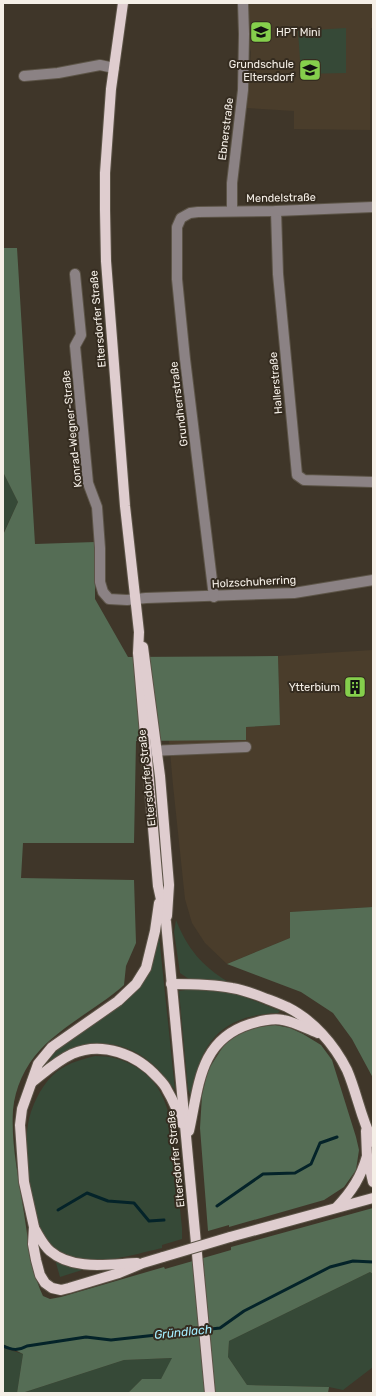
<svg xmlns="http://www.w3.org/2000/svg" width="376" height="1396" font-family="Rubik,sans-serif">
	<rect width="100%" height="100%" fill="#3f3629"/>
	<!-- built -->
	<g fill="#4a3d2b">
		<path d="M249,3h124v25h-2l-1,102 -76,-1v-18l-47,-3 4,-56 -2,-7z"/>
		<path d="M373,650v257l-83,5v26l-63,26 -22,-21 -13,-20 -7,-24 -12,-114 -4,-45h77v-13l34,-2 -2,-69z"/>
	</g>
	<!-- green -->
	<g fill="#364937">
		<path d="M346,28v45l-45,1 -3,-43z"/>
		<path d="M3,472l15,30 -15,32z"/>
		<path d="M158,779l7,78 -1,31 -2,-1 -9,-107z"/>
		<path d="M176,920c11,28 26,46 51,61l-34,-1 -4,-1 -9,-6 -6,-41z"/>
		<path d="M158,926l17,164c-8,-10 -15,-20 -25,-28 -30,-25 -67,-23 -99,-1l-2,-3 10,-9 60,-42 20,-20z"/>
		<path d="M204,989l31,4 45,18 -2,2c-57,2 -79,30 -87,84l-3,-8 -9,-98 7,-1z"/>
		<path d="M95,1056c16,0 27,3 41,11 37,22 36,66 40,104 2,19 4,38 6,57v11l-20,6v3c-22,5 -64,18 -86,10 -8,-2 -21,-7 -26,-14 -4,-4 -8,-10 -10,-15 -5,-10 -6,-22 -8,-32 -3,-24 -8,-49 -4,-73 3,-17 12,-36 24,-48 12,-12 27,-16 43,-20z"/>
		<path d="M57,1261l24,7 1,2 -22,7 -4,-14z"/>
		<path d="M370,1272l3,2v93l-30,23 -14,-3 -82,-2 -19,-28 1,-16z"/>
		<path d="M3,1348l20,6 -6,39h-14z"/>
		<path d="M173,1358l-12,21h-19l-14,14h-106l102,-33z"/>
	</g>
	<!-- forest -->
	<g fill="#556d55">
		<path d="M3,248h14l18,296 60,-2v57l33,58 150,-1 2,69 -34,2v13l-110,1 -2,102h-111l-2,35 113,2 2,63 -10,23 -2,19c-26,23 -61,40 -84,65 -15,16 -25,38 -27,60 -2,33 5,65 10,97 5,29 7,62 20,89l7,3 11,-2 103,-30 1,2 66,-19v-3l142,-39v66l-3,-2 -141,69 -1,16 19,28 82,2 -1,6h-200l14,-14h19l11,-21 -48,2 -102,33h-5l6,-39 -20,-10v-809l15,-33 -15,-30z"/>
		<path d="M373,907v171l-21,-39 -19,-26 -32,-21 -74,-28 63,-26v-26z"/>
		<path d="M275,1025l15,3 13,6 18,11 11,15 24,77 3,13 -3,20 -12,17 -20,13 -95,27v-2l-21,6 -8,-103 2,-33 6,-25 18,-28 18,-11 14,-4z"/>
	</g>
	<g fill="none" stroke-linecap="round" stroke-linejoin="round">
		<!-- stream -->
		<g stroke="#042329" stroke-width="3">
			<path d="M217,1206l46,-32 32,-1 16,-9 9,-21 17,-6"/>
			<path d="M58,1210l29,-17 21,8 26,2 15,18 15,-1"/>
			<path d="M3,1346c9,4 15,5 24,0l59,-9 25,3 109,-12 24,-17 86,-44 23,-6 20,1"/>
		</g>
		<!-- minor casing -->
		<g stroke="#5c5447" stroke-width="12">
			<g id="minor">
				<path d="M24,76l34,-3 42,-8 14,3"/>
				<path d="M232,211v-28l11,-93 1,-56 -1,-31"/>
				<path d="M276,211l2,63 19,201 7,5 69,2"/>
				<path d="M75,274l6,61 -6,11 13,137 9,24 3,41v34l3,10 6,7 18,1 19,-2 148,-5 79,-13"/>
				<path d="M214,597l-29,-238 -8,-80v-52l4,-9 9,-5 8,-1 78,-1 97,-4"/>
				<path d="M148,751l98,-4"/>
			</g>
		</g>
		<!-- major casing -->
		<g stroke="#5c5447" stroke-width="12">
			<g id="major">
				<path d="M123,3l-12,86 -6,84v37l1,51 19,245 14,126 -1,21 20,233 8,36 44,471"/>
				<path d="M143,647l17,129 9,109 -2,31"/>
				<path d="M159,903l-4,28 -9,37 -10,16 -18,17 -66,46 -14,17 -16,45 -2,16 4,57 10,45 -1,17 3,16 4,15 5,8 7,5 9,2 8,-2 50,-15 24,-10 20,-6"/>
				<path d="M171,984c20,0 41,0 61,4 12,2 23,6 35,11 6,2 13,5 20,8 26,13 47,37 60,63 10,23 14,49 26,72"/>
				<path d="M32,1082c13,-10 25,-21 40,-28 30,-13 65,0 86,24 3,3 7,7 9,12 6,10 11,22 14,33"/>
				<path d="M189,1131c10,-45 10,-91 61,-107 10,-3 23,-6 33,-4 12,2 24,9 35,13"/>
				<path d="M366,1131l1,25 6,26"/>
				<path d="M337,1207c15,-16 24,-30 30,-51"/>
				<path d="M34,1228c5,8 9,17 16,23 23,20 60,13 87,12"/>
				<path d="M230,1237l143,-39"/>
			</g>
		</g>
		<!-- minor -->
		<use href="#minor" stroke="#8b8284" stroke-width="10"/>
		<!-- major -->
		<use href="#major" stroke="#dfcdcf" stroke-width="10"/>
		<!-- major-bridge casing -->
		<g stroke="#5c5447" stroke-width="12" stroke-linecap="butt">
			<path id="major-bridge" d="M163,1257l67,-20"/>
		</g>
		<!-- major-bridge -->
		<use href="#major-bridge" stroke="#dfcdcf" stroke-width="10"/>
	</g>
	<!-- icons -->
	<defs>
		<g id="school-square" transform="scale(1.15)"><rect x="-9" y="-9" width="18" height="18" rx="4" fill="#85cf4c" stroke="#352c20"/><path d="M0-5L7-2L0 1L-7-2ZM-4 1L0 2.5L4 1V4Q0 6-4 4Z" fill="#111"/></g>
		<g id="building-square" transform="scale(1.15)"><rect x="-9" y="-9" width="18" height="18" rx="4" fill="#85cf4c" stroke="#352c20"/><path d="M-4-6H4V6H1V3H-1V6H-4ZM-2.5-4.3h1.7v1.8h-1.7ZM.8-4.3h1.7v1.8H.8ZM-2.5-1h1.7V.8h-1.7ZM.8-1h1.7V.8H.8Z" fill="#111"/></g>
	</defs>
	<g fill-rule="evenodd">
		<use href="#school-square" x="261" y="32"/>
		<use href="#school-square" x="310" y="70"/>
		<use href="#building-square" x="355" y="687"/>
	</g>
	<g text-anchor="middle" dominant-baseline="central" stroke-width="4" stroke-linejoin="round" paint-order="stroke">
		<!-- poi labels -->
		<g font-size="11" fill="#f5efe7" stroke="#352c20" text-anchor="end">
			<text x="276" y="32" text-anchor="start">HPT Mini</text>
			<text x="294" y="64">Grundschule<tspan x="294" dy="13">Eltersdorf</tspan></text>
			<text x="340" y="687">Ytterbium</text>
		</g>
		<!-- street labels -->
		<g font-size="11" fill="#f5efe7" stroke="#352c20">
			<text transform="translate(226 129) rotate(-83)">Ebnerstraße</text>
			<text transform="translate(281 198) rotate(-1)">Mendelstraße</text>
			<text transform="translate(98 319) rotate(-95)">Eltersdorfer Straße</text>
			<text transform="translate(276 383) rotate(-95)">Hallerstraße</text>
			<text transform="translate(179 404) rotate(-97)">Grundherrstraße</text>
			<text transform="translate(72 429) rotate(-96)">Konrad-Wegner-Straße</text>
			<text transform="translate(254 582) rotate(-3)">Holzschuherring</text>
			<text transform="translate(147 778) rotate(-96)">Eltersdorfer Straße</text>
			<text transform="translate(176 1159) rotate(-96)">Eltersdorfer Straße</text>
		</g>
		<!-- water labels -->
		<g font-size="12" font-style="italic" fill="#a4eeff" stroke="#352c20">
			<text transform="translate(183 1332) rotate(-6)">Gründlach</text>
		</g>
	</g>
	<!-- border -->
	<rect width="376" height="1396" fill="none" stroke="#f5efe7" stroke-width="8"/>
</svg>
